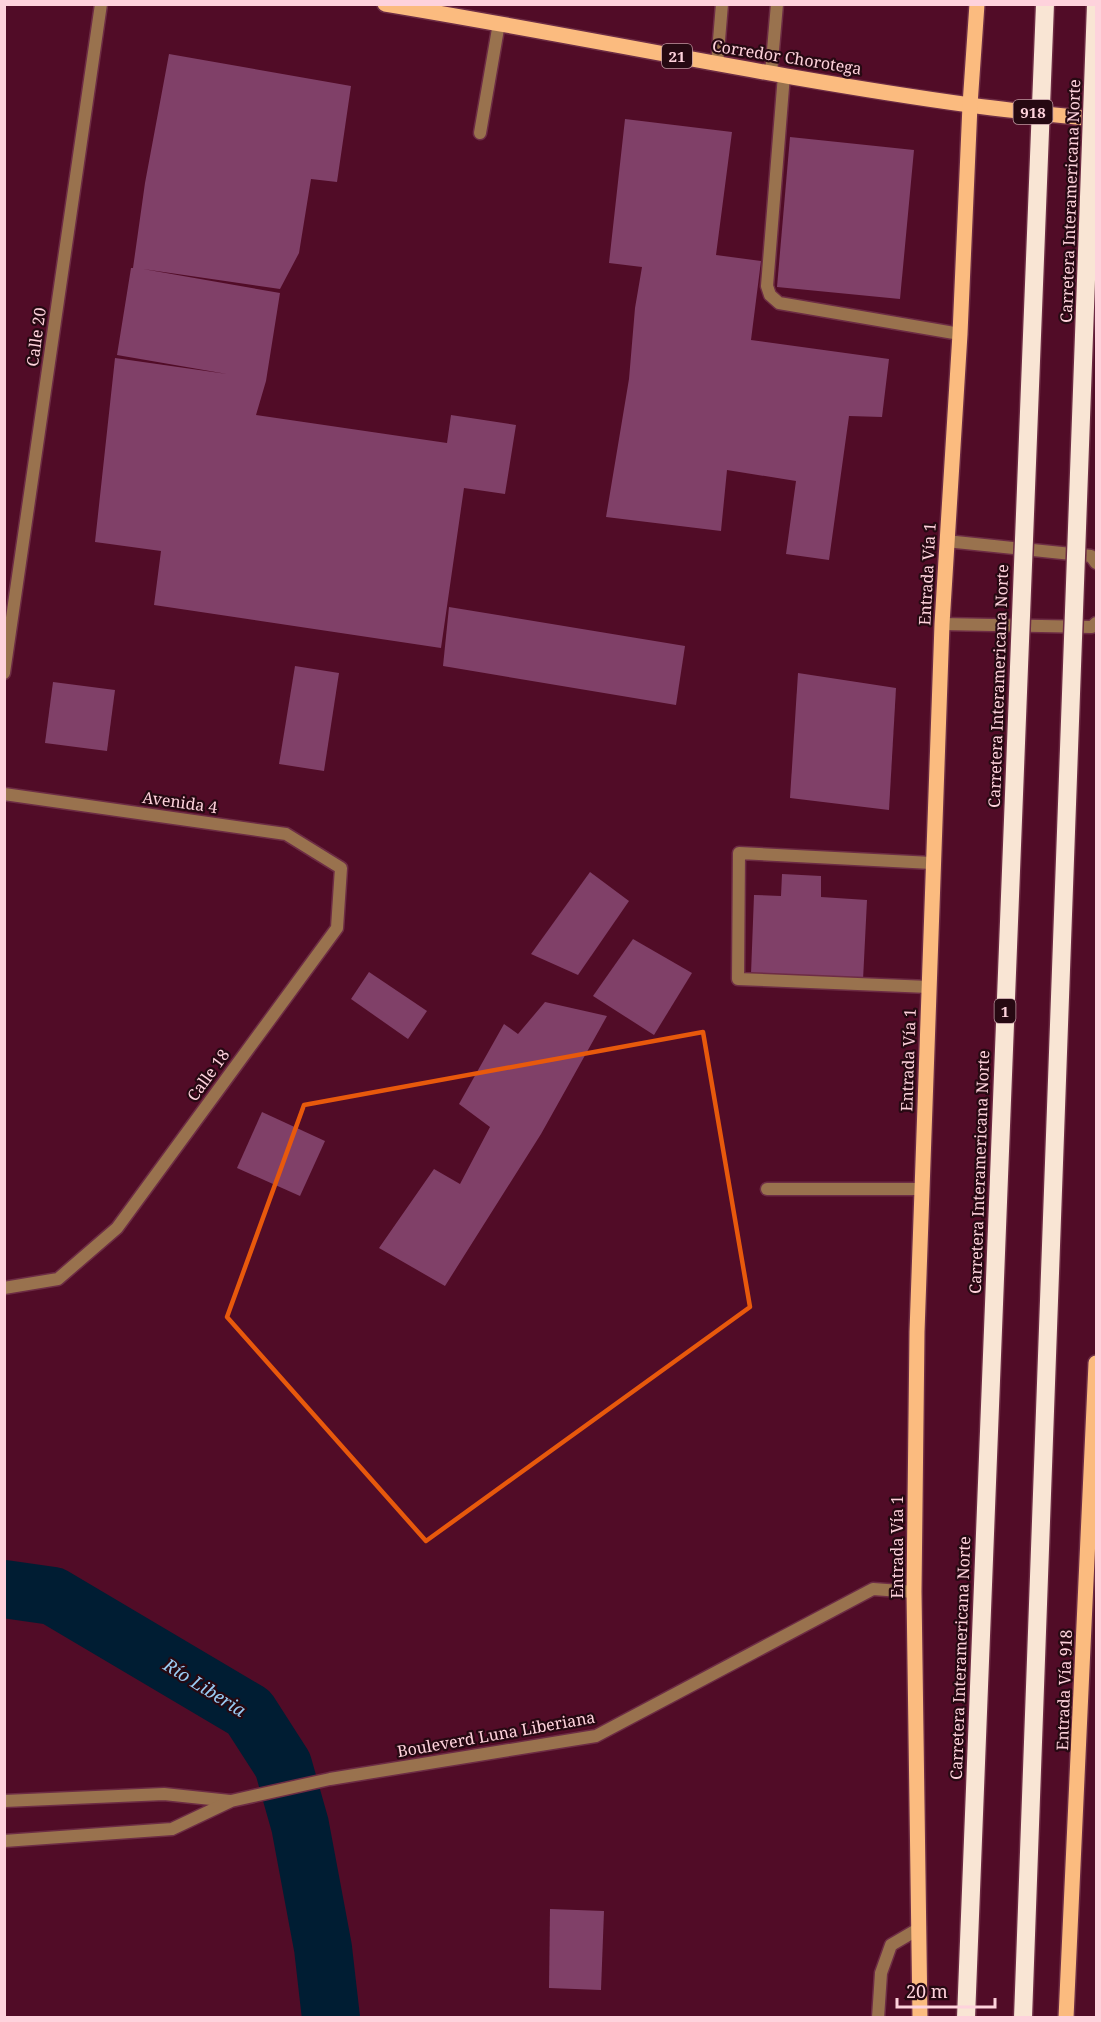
<svg xmlns="http://www.w3.org/2000/svg" width="1101" height="2022" font-family="'Noto Serif',serif">
	<rect width="100%" height="100%" fill="#510c27"/>
	<g fill="none" stroke-linecap="round" stroke-linejoin="round">
		<!-- river -->
		<path stroke="#001d33" stroke-width="58" d="M4,1589l49,7 196,116 34,53 17,60 23,123 8,70"/>
	</g>
	<!-- building -->
	<g fill="#804068">
		<path d="M169,54l182,32 -14,96 -26,-3 -12,74 -19,36 -137,-20 137,24 -14,88 -10,34 191,28 4,-28 65,10 -11,69 -41,-6 -23,160 -287,-43 7,-54 -66,-9 20,-184 112,16 -110,-19 14,-87h2l12,-85z"/>
		<path d="M625,119l107,13 -16,123 45,6 -10,79 138,19 -7,58 -33,-1 -20,144 -43,-6 10,-73 -69,-11 -6,61 -115,-14 23,-138 6,-71 7,-41 -33,-4z"/>
		<path d="M790,137l124,13 -14,149 -123,-12z"/>
		<path d="M449,607l236,39 -9,59 -233,-39z"/>
		<path d="M295,666l44,7 -15,98 -45,-7z"/>
		<path d="M798,673l98,15 -7,122 -99,-12z"/>
		<path d="M53,682l62,8 -8,61 -62,-8z"/>
		<path d="M590,872l39,29 -51,74 -47,-21z"/>
		<path d="M782,874l39,2v21l46,3 -4,80 -112,-6 3,-79 27,1z"/>
		<path d="M633,939l59,34 -38,62 -61,-39z"/>
		<path d="M369,972l58,39 -19,28 -57,-40z"/>
		<path d="M545,1002l62,14 -66,118 -96,152 -66,-38 55,-79 26,15 30,-57 -31,-23 45,-80 14,10z"/>
		<path d="M262,1112l63,29 -25,55 -63,-28z"/>
		<path d="M550,1909l54,2 -3,79 -52,-2z"/>
	</g>
	<g fill="none" stroke-linecap="round" stroke-linejoin="round">
		<!-- lane casing -->
		<g stroke="#6d2c44" stroke-width="15">
			<g id="lane">
				<path d="M717,64l5,-60"/>
				<path d="M771,73l6,-69"/>
				<path d="M784,75l-17,211 3,9 9,8 181,31"/>
				<path d="M480,133l19,-110"/>
				<path d="M929,987l-191,-8 1,-126 193,10"/>
				<path d="M767,1189h155"/>
				<path d="M878,2018l3,-45 10,-28 29,-17"/>
			</g>
		</g>
		<!-- street casing -->
		<g stroke="#6d2c44" stroke-width="15">
			<g id="street">
				<path d="M946,541l145,15 5,7"/>
				<path d="M942,624l150,3 4,-4"/>
				<path d="M4,673l97,-669"/>
				<path d="M4,794l282,40 55,34 -4,60 -220,300 -59,51 -54,9"/>
				<path d="M4,1801l160,-7 66,7"/>
				<path d="M4,1841l168,-12 59,-28 99,-22 266,-43 277,-147 41,3"/>
			</g>
		</g>
		<!-- primary casing -->
		<g stroke="#6d2c44" stroke-width="18">
			<g id="primary">
				<path d="M385,4c195,32 389,74 585,101 42,6 84,10 126,14"/>
				<path d="M920,2018l-6,-426 3,-260 25,-708 18,-290 10,-229 7,-101"/>
				<path d="M1066,2018l30,-655"/>
			</g>
		</g>
		<!-- lane -->
		<use href="#lane" stroke="#99724e" stroke-width="12"/>
		<!-- street -->
		<use href="#street" stroke="#99724e" stroke-width="12"/>
		<!-- primary -->
		<use href="#primary" stroke="#fbbb7f" stroke-width="15"/>
		<!-- highway-bridge casing -->
		<g stroke="#6d2c44" stroke-width="21" stroke-linecap="butt">
			<g id="highway-bridge">
				<path d="M966,2018l79,-2014"/>
				<path d="M1023,2018l73,-2014"/>
			</g>
		</g>
		<!-- highway-bridge -->
		<use href="#highway-bridge" stroke="#f9e5d4" stroke-width="18"/>
	</g>
	<!-- marked area -->
	<path fill="none" stroke="#e8590c" stroke-width="4.5" stroke-linejoin="round" d="M703,1032l47,275 -324,234 -199,-224 77,-212z"/>
	<g text-anchor="middle" dominant-baseline="central" stroke-width="4.5" stroke-linejoin="round" paint-order="stroke">
		<!-- shield labels -->
		<g fill="#260912" stroke="#bd969f" stroke-width="1.5">
			<rect x="662" y="44" width="30" height="24" rx="4.5"/>
			<rect x="1013.5" y="100" width="39" height="24" rx="4.5"/>
			<rect x="994.5" y="999" width="21" height="24" rx="4.5"/>
		</g>
		<g font-size="15" font-weight="bold" fill="#fed2dc">
			<text x="677" y="56">21</text>
			<text x="1033" y="112">918</text>
			<text x="1005" y="1011">1</text>
		</g>
		<!-- street labels -->
		<g font-size="16" fill="#fed2dc" stroke="#260912">
			<text transform="translate(787 57) rotate(9)">Corredor Chorotega</text>
			<text transform="translate(1070 201) rotate(-88)">Carretera Interamericana Norte</text>
			<text transform="translate(36 337) rotate(-82)">Calle 20</text>
			<text transform="translate(927 574) rotate(-87)">Entrada Vía 1</text>
			<text transform="translate(998 686) rotate(-88)">Carretera Interamericana Norte</text>
			<text transform="translate(180 802) rotate(8)">Avenida 4</text>
			<text transform="translate(908 1060) rotate(-88)">Entrada Vía 1</text>
			<text transform="translate(208 1075) rotate(-54)">Calle 18</text>
			<text transform="translate(979 1172) rotate(-88)">Carretera Interamericana Norte</text>
			<text transform="translate(897 1547) rotate(-90)">Entrada Vía 1</text>
			<text transform="translate(960 1658) rotate(-88)">Carretera Interamericana Norte</text>
			<text transform="translate(1064 1690) rotate(-88)">Entrada Vía 918</text>
			<text transform="translate(496 1734) rotate(-10)">Bouleverd Luna Liberiana</text>
		</g>
		<!-- water labels -->
		<g font-size="18" font-style="italic" fill="#9acbf3" stroke="#260912">
			<text transform="translate(205 1687) rotate(32)">Río Liberia</text>
		</g>
	</g>
	<!-- border -->
	<rect width="1101" height="2022" fill="none" stroke="#fed2dc" stroke-width="12"/>
	<!-- scale -->
	<path d="M897 1998v9h98v-9" fill="none" stroke="#fed2dc" stroke-width="3"/>
	<text x="906" y="1998" font-size="18" fill="#fed2dc" stroke="#260912" stroke-width="4.5" paint-order="stroke">20 m</text>
</svg>
